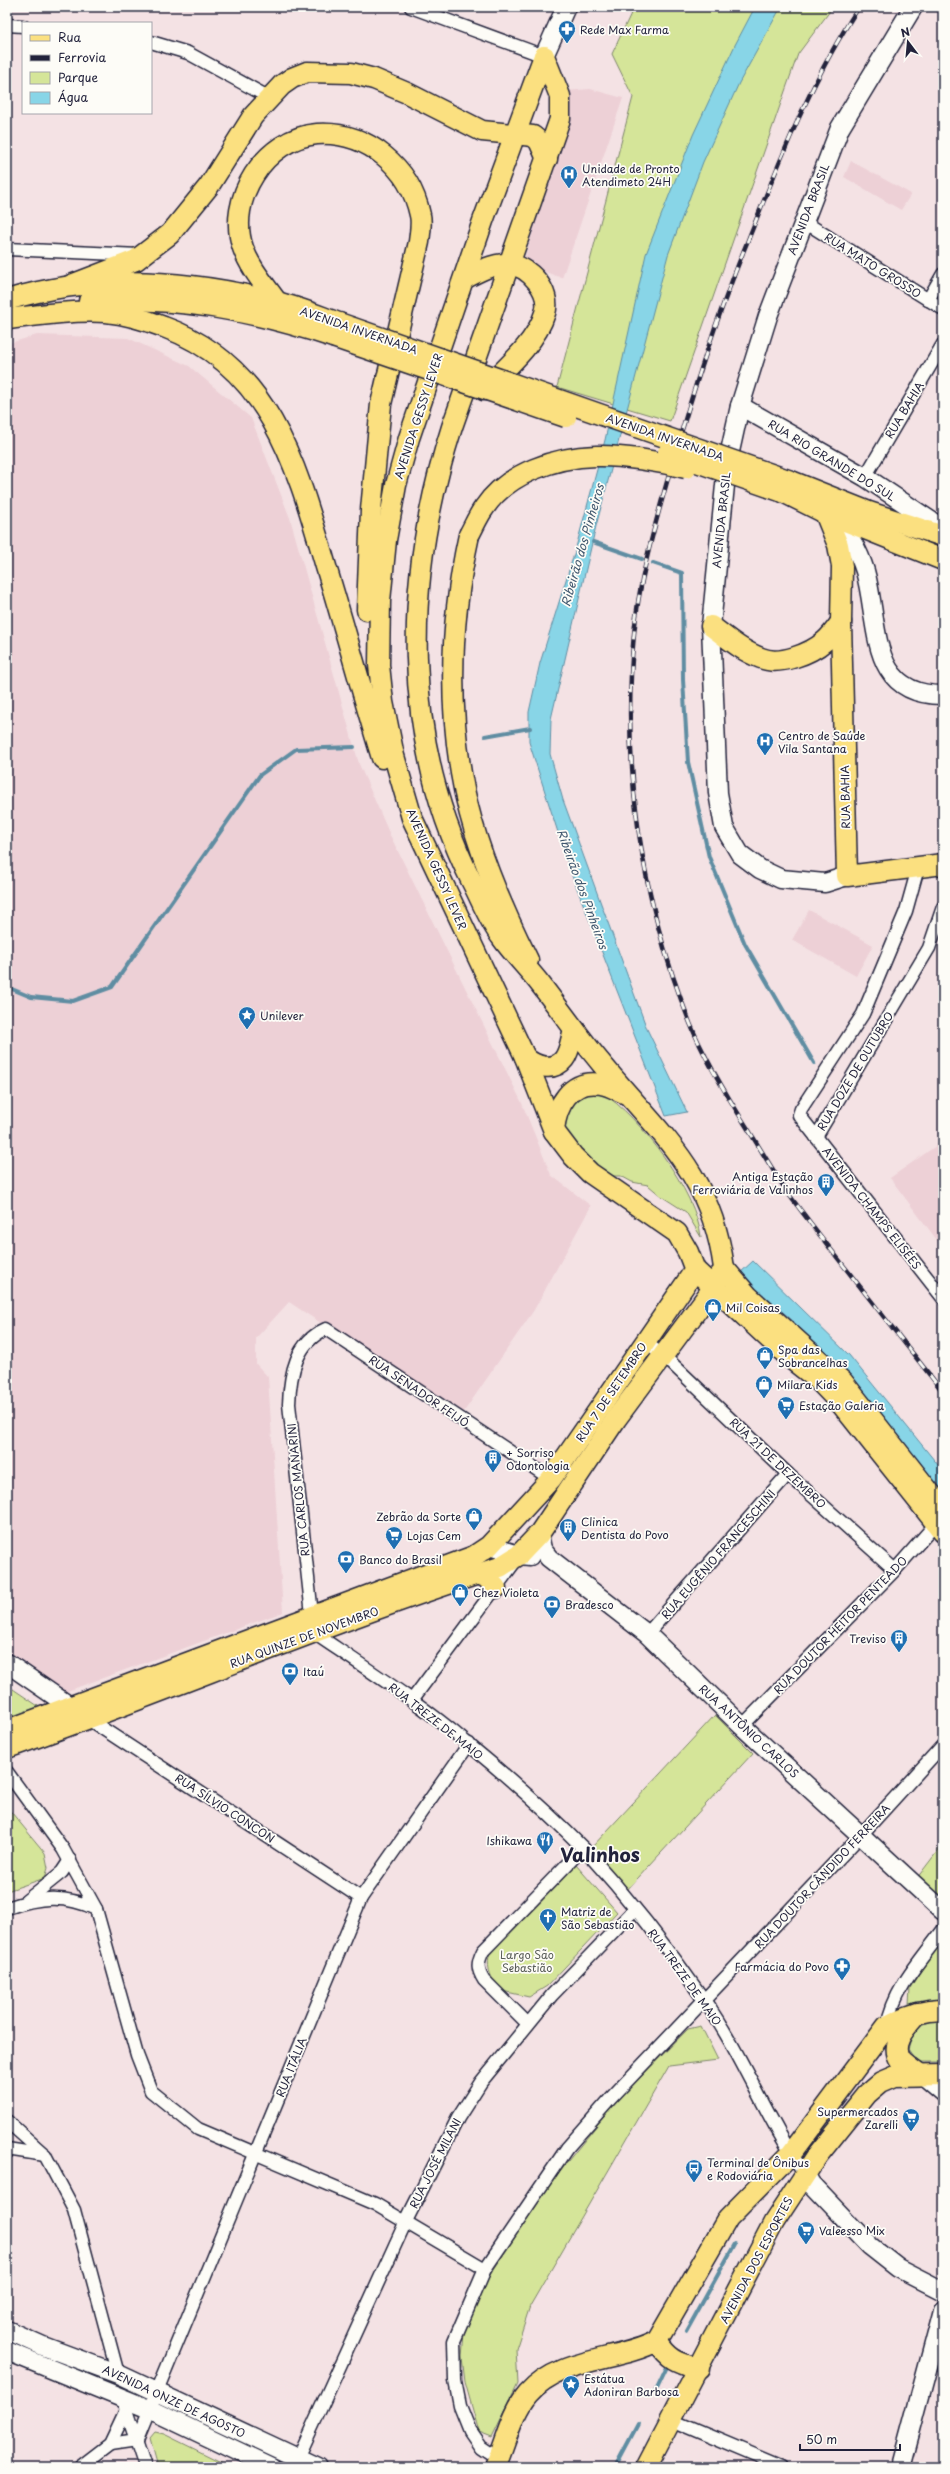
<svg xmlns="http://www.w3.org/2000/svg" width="950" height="2474" font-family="'Playpen Sans',sans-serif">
	<rect width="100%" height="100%" fill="#f4e2e4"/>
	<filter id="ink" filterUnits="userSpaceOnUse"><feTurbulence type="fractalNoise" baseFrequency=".025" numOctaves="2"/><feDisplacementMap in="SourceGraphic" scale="8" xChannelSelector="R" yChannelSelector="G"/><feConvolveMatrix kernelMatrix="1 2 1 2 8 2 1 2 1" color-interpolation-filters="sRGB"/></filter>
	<g filter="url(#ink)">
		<!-- built -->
		<g fill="#edd0d6">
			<path d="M590,89l33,9 -61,180 -39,-14 45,-150 -2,-23z"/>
			<path d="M851,161l60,33 -10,16 -57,-33z"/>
			<path d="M37,335l91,3 61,28 62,52 39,100 69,246 31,71 131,266 30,74 40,31 -57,104 -73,106 -172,-114 -33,36v26l12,13 15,235 -221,81 -55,-39v-1310z"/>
			<path d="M809,910l64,35 -17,31 -64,-36z"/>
			<path d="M943,1141v107l-53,-70z"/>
		</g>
		<!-- green -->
		<g fill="#d5e599" stroke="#7c846a">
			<path d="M634,7h199l-35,47 -128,367 -113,-34 76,-290 -21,-43z"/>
			<path d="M602,1093c37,22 95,100 99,144l-15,-25 -25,-16 -13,-11 -16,-3 -11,-6h-10l-23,-14 -23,-33 1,-20 16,-15z"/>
			<path d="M7,1685l37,25 -37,9z"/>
			<path d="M715,1715l38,38 -127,138 -34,-44z"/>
			<path d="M7,1807l38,46 3,15 -3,10 -38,13z"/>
			<path d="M943,1844v57l-26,-23z"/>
			<path d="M576,1865l41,47 -70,74 -18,11 -31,-7c-8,-15 -13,-24 -7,-41z"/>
			<path d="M943,1943v60l-34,2 1,-17 25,-40z"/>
			<path d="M939,2019h4v44h-26l-9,-13c5,-21 9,-25 31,-31z"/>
			<path d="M701,2026l17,34 -49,6 -139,240 -14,43 2,35 -26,53 -13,-5 -14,-50 -3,-25 2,-24 20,-49 75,-112 56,-69 73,-74z"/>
			<path d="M155,2432l9,2 67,33h-73l-8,-29z"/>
		</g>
		<!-- water -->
		<g fill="#88d5e7" stroke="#5f8da2">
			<path d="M755,7h26l-42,76 -36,79 -35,93 -72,271 -45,193 -1,35 13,46 84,229 40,83 -21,4 -95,-243 -42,-131v-30l11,-49 35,-112 30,-111 41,-186 47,-119 42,-90z"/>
			<path d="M753,1261l96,94 94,116v30l-108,-137 -43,-44 -53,-46z"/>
		</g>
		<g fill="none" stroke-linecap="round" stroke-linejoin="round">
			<!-- stream -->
			<g stroke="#5f8da2" stroke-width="4">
				<path d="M593,542l49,17"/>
				<path d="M653,563l29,10 1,107 5,82 21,95 36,87 69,119"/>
				<path d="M485,736l45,-8"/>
				<path d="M7,987l24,10 42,4 39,-14 148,-212 36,-26 58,-2"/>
				<path d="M686,2332l49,-88"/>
				<path d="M655,2392l11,-23"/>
				<path d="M615,2467l23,-43"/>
			</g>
			<!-- street casing -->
			<g stroke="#22223b" stroke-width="15">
				<g id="street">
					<path d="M411,7l133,49"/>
					<path d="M7,25l16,1"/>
					<path d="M151,42l37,11 82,45"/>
					<path d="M803,221l140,88"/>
					<path d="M7,249l132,6"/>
					<path d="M928,300l15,-26"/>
					<path d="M865,477l78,-133"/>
					<path d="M918,868l-12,43 -43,103 -62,95 -2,6 144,183"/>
					<path d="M816,1137l113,-189 14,-41"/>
					<path d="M644,1342l19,13 125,119 107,96"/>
					<path d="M551,1479l-225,-150c-30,13 -36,45 -37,75l25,229c53,36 106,70 154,111 40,33 80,68 116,105 43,47 84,99 120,151 39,55 62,119 101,174"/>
					<path d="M647,1634l141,-160"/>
					<path d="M412,1700l102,-137"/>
					<path d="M88,1719l273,179"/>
					<path d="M742,1726l153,-156 45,-51"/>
					<path d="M7,1772l56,77 33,60 41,146 14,36 47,38 177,75 110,65"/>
					<path d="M26,1901l36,-29 8,-12"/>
					<path d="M7,1908c32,-11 58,-14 89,1"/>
					<path d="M528,2024l-44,-44c-7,-11 -7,-17 -1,-29l100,-103"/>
					<path d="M887,2026c7,-38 34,-66 56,-96"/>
					<path d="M918,2075l25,21"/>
					<path d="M7,2121l38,34 29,55 44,164"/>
					<path d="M7,2149l38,6"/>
					<path d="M125,2407l20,60"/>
					<path d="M671,2420l112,47"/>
					<path d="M137,2440l224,-542 108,-154"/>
					<path d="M110,2444l27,-4"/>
					<path d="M298,2458l108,-237 52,-103 23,-36 71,-87 83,-86"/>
					<path d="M499,2459l-18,-12 -11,-16 -10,-25 -5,-25 -1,-40 31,-72 82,-121 44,-50 249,-262 83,-91"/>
					<path d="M80,2467l30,-23 16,-34"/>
				</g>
			</g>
			<!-- secondary casing -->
			<g stroke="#22223b" stroke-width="21">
				<g id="secondary">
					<path d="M544,56l22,-49"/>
					<path d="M740,406l125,71 78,52"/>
					<path d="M835,518c15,20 22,28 30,53 15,51 2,125 78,124"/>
					<path d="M847,876l-22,7 -44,-4 -21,-10 -20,-15 -16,-27 -6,-34 -7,-167 16,-161 13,-59 28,-90 72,-188 73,-121"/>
					<path d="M539,1534l3,15 7,9 98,76 95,92 201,185"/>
					<path d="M489,1546l30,9 11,1"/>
					<path d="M7,1663l74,51"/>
					<path d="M805,2174l6,10 59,62 28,22 45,23"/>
					<path d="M7,2330l36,16 75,28 199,93"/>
					<path d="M7,2351l142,58 122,58"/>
					<path d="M901,2467l42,-157"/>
				</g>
			</g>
			<!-- primary casing -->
			<g stroke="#22223b" stroke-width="23">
				<g id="primary">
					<path d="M544,56l-61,165 -74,217 -13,47 -10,55 -6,61 -1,64 4,37 11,54 18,62 113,239 29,74 19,25 17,17 87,60 11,19 7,18 95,88 28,22 24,25 101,127"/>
					<path d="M544,56l16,40v23l-108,308c-48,150 -52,310 19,453 10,19 18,41 31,58 12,17 27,31 39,47 20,26 39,53 60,78 58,71 110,108 123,205"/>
					<path d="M464,279c13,-7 27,-15 43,-15 22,1 45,28 38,49 -9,30 -39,55 -61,77"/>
					<path d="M71,285l65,-25 34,-26 39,-48 44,-70 29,-31 10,-7 15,-6 44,1 23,6 33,14 75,38 51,5 6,5 8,18"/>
					<path d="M7,300c89,-27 180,-21 269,2 22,5 43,14 63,21"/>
					<path d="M89,301c86,-5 162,9 244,36"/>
					<path d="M277,302c-12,-17 -27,-34 -34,-54 -17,-48 22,-110 74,-114 50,-3 93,33 103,81 2,8 0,18 -1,27l-38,162 -10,106 -4,100"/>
					<path d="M7,319c33,-4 66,-9 99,-7 20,2 40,8 58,15 108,39 134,144 163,243 19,62 36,126 55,188"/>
					<path d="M791,481l78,31 74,24"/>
					<path d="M781,491l44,22 13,32 4,21 -1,56 6,254 96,-12"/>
					<path d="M825,513l118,47"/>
					<path d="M469,535c-17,77 -21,159 -8,238 10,62 39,131 67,187"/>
					<path d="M711,626c16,12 31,25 50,32 18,8 49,-4 64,-17 6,-5 11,-12 16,-19"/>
					<path d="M525,1057c10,10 29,15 39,2 6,-8 7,-20 10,-30"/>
					<path d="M554,1131c2,-25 16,-52 47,-47 8,1 16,6 23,9"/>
					<path d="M724,1268l24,28 95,86 100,127"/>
					<path d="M477,1574l9,3 10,11"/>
					<path d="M7,1730l467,-174 15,-10 62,-67 144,-209"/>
					<path d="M7,1748c165,-58 326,-128 493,-181l19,-12 20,-21 77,-115 92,-124 12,-20"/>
					<path d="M917,2074c-5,-4 -13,-9 -17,-14 -11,-17 8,-35 18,-47"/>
					<path d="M657,2341c12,19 20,21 42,28"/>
					<path d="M495,2467c11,-23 16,-53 33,-73 32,-37 89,-32 129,-53l71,-123 63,-64 96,-128c18,-10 35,-16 56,-16"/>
					<path d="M646,2467l128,-245 44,-67 49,-61 14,-12 14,-6 48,-1"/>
				</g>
			</g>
			<!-- street -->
			<use href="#street" stroke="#fdfcf7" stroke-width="12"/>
			<!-- secondary -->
			<use href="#secondary" stroke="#fdfcf7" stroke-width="18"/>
			<!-- primary -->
			<use href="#primary" stroke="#fbe080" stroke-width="20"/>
			<!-- rail casing -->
			<g stroke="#22223b" stroke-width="4.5">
				<path id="rail" d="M859,7c-48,72 -79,154 -111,233 -31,76 -56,153 -78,231 -15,54 -31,108 -36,163 -13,132 7,266 56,389 15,37 37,73 58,106 15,24 29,49 45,71 49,65 100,128 150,192"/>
			</g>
			<!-- rail -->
			<use href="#rail" stroke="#fdfcf7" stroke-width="3" stroke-dasharray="9" stroke-linecap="butt"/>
			<!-- primary-bridge casing -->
			<g stroke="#22223b" stroke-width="23" stroke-linecap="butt">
				<g id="primary-bridge">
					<path d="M339,323l452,158"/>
					<path d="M333,337l233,80"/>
					<path d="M668,452l112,39"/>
					<path d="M469,535c5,-9 9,-19 15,-27 23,-35 72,-51 112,-52 25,-1 65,6 90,12"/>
				</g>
			</g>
			<!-- primary-bridge -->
			<use href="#primary-bridge" stroke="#fbe080" stroke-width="20"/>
		</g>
	</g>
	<!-- icons -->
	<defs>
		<g id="pharmacy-pin" transform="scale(0.9)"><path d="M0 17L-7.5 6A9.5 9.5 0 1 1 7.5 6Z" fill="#1f6fb2" stroke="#fdfcf7"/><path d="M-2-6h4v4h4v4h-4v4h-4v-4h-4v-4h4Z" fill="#fff"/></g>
		<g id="hospital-pin" transform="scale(0.9)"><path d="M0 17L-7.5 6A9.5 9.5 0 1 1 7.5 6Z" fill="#1f6fb2" stroke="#fdfcf7"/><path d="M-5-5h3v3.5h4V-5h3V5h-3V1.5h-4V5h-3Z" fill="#fff"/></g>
		<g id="sight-pin" transform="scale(0.9)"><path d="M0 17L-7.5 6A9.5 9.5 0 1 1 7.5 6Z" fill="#1f6fb2" stroke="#fdfcf7"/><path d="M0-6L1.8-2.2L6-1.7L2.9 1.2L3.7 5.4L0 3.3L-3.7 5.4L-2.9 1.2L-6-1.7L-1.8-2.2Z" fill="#fff"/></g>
		<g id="building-pin" transform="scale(0.9)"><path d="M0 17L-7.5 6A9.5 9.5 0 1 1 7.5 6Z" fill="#1f6fb2" stroke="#fdfcf7"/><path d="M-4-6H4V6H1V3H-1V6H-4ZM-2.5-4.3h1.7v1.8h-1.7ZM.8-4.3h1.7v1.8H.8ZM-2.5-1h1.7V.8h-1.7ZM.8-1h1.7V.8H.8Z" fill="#fff"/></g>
		<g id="shop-pin" transform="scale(0.9)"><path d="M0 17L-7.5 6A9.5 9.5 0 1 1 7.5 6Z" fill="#1f6fb2" stroke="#fdfcf7"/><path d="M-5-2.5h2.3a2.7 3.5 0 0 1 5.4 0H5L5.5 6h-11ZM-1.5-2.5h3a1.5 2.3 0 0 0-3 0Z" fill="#fff"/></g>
		<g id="supermarket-pin" transform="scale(0.9)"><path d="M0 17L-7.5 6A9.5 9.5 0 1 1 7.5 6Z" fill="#1f6fb2" stroke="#fdfcf7"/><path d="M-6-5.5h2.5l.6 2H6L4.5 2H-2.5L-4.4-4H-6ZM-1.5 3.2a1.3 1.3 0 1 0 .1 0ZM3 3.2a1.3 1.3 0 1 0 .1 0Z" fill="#fff"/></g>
		<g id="bank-pin" transform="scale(0.9)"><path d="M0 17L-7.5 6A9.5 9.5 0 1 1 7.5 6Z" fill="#1f6fb2" stroke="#fdfcf7"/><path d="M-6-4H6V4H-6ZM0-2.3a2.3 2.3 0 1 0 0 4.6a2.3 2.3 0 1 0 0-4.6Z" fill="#fff"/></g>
		<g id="restaurant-pin" transform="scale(0.9)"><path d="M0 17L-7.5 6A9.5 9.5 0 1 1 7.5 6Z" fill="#1f6fb2" stroke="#fdfcf7"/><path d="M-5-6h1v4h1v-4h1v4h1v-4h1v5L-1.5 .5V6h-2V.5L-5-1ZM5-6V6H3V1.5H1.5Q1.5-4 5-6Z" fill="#fff"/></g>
		<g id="church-pin" transform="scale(0.9)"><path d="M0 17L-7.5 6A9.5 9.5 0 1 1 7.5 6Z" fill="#1f6fb2" stroke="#fdfcf7"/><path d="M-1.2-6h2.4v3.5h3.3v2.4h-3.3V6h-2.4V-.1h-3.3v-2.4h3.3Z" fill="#fff"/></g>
		<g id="bus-pin" transform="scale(0.9)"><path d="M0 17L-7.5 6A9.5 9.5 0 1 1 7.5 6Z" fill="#1f6fb2" stroke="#fdfcf7"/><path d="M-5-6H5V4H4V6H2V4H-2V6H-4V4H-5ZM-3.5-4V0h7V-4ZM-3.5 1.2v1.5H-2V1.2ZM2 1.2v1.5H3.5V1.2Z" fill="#fff"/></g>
	</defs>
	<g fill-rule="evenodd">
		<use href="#pharmacy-pin" x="567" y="29"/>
		<use href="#hospital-pin" x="569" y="174"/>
		<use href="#hospital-pin" x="765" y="741"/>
		<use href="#sight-pin" x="247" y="1015"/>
		<use href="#building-pin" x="826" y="1182"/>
		<use href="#shop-pin" x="713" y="1307"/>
		<use href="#shop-pin" x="765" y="1355"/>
		<use href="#shop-pin" x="764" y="1384"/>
		<use href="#supermarket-pin" x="786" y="1405"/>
		<use href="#building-pin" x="493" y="1458"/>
		<use href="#shop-pin" x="474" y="1516"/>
		<use href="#building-pin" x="568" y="1527"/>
		<use href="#supermarket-pin" x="394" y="1535"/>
		<use href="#bank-pin" x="346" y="1559"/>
		<use href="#shop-pin" x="460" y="1592"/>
		<use href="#bank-pin" x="552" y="1604"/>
		<use href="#building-pin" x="899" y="1638"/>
		<use href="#bank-pin" x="290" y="1671"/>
		<use href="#restaurant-pin" x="545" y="1840"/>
		<use href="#church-pin" x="548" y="1917"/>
		<use href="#pharmacy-pin" x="842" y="1966"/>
		<use href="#supermarket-pin" x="911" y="2117"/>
		<use href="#bus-pin" x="694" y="2168"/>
		<use href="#supermarket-pin" x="806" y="2230"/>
		<use href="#sight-pin" x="571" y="2384"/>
	</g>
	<g text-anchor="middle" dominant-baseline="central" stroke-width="3.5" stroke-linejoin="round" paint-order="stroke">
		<!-- poi labels -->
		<g font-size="11" fill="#22223b" stroke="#fdfcf7" text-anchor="start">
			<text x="580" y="29">Rede Max Farma</text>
			<text x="582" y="168">Unidade de Pronto<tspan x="582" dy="13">Atendimeto 24H</tspan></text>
			<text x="778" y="735">Centro de Saúde<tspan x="778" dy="13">Vila Santana</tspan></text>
			<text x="260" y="1015">Unilever</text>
			<text x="813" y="1176" text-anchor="end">Antiga Estação<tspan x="813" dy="13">Ferroviária de Valinhos</tspan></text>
			<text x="726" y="1307">Mil Coisas</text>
			<text x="778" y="1349">Spa das<tspan x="778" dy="13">Sobrancelhas</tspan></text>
			<text x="777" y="1384">Milara Kids</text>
			<text x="799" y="1405">Estação Galeria</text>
			<text x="506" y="1452">+ Sorriso<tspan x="506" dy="13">Odontologia</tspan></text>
			<text x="461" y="1516" text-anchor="end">Zebrão da Sorte</text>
			<text x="581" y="1521">Clinica<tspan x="581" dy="13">Dentista do Povo</tspan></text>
			<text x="407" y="1535">Lojas Cem</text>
			<text x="359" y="1559">Banco do Brasil</text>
			<text x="473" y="1592">Chez Violeta</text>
			<text x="565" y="1604">Bradesco</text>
			<text x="886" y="1638" text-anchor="end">Treviso</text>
			<text x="303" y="1671">Itaú</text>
			<text x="532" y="1840" text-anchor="end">Ishikawa</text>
			<text x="561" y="1911">Matriz de<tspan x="561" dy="13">São Sebastião</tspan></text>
			<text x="829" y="1966" text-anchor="end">Farmácia do Povo</text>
			<text x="898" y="2111" text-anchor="end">Supermercados<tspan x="898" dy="13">Zarelli</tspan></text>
			<text x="707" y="2162">Terminal de Ônibus<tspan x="707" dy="13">e Rodoviária</tspan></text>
			<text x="819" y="2230">Valeesso Mix</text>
			<text x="584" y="2378">Estátua<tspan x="584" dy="13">Adoniran Barbosa</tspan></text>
		</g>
		<!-- street labels -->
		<g font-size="11" fill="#22223b" stroke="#fdfcf7">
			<text transform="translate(808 209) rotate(-69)">AVENIDA BRASIL</text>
			<text transform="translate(873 265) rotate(32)">RUA MATO GROSSO</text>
			<text transform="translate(359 330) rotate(19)">AVENIDA INVERNADA</text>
			<text transform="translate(904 410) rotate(-59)">RUA BAHIA</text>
			<text transform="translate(418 416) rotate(-72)">AVENIDA GESSY LEVER</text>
			<text transform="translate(665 437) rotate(19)">AVENIDA INVERNADA</text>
			<text transform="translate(832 460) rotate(31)">RUA RIO GRANDE DO SUL</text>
			<text transform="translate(721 520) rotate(-84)">AVENIDA BRASIL</text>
			<text transform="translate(845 797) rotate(-91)">RUA BAHIA</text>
			<text transform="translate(437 869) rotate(66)">AVENIDA GESSY LEVER</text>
			<text transform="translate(855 1071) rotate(-59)">RUA DOZE DE OUTUBRO</text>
			<text transform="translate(872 1208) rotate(52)">AVENIDA CHAMPS ELISÉES</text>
			<text transform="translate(419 1391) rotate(34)">RUA SENADOR FEIJÓ</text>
			<text transform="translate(611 1392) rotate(-56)">RUA 7 DE SETEMBRO</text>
			<text transform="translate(778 1463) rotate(43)">RUA 21 DE DEZEMBRO</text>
			<text transform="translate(298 1490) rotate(-96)">RUA CARLOS MANARINI</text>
			<text transform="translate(718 1554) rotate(-49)">RUA EUGÊNIO FRANCESCHINI</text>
			<text transform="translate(840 1625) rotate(-46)">RUA DOUTOR HEITOR PENTEADO</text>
			<text transform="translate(304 1637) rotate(-20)">RUA QUINZE DE NOVEMBRO</text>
			<text transform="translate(436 1721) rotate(38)">RUA TREZE DE MAIO</text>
			<text transform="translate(749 1731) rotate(43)">RUA ANTÔNIO CARLOS</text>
			<text transform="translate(225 1808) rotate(33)">RUA SÍLVIO CONCON</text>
			<text transform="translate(822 1876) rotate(-47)">RUA DOUTOR CÂNDIDO FERREIRA</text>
			<text transform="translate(685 1977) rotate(54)">RUA TREZE DE MAIO</text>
			<text transform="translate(291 2067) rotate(-68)">RUA ITÁLIA</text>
			<text transform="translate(435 2163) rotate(-63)">RUA JOSÉ MILANI</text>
			<text transform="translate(756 2260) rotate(-62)">AVENIDA DOS ESPORTES</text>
			<text transform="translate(174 2401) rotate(25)">AVENIDA ONZE DE AGOSTO</text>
		</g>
		<!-- park labels -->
		<g font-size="11" fill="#585c57" stroke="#fdfcf7">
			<text x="527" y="1954">Largo São<tspan x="527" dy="13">Sebastião</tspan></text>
		</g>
		<!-- water labels -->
		<g font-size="12" font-style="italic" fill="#41586f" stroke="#fdfcf7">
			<text transform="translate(582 545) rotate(-74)">Ribeirão dos Pinheiros</text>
			<text transform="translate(583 889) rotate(70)">Ribeirão dos Pinheiros</text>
		</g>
		<!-- town labels -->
		<g font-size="19" font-weight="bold" fill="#22223b" stroke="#fdfcf7">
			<text x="600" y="1854">Valinhos</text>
		</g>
	</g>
	<!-- margin -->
	<rect width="950" height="2474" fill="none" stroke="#fdfcf7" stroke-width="24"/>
	<rect x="12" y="12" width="926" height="2450" fill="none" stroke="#22223b" stroke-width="1.5" filter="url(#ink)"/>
	<!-- legend -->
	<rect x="22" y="22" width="130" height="92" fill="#fdfcf7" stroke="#a5a5ac"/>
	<rect x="30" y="35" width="20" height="6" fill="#fbe080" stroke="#a5a5ac"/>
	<text x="58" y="42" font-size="12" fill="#22223b">Rua</text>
	<rect x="30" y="55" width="20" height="6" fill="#22223b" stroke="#a5a5ac"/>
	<text x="58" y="62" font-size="12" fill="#22223b">Ferrovia</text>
	<rect x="30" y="72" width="20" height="12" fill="#d5e599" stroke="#a5a5ac"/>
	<text x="58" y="82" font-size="12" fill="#22223b">Parque</text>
	<rect x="30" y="92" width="20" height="12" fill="#88d5e7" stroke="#a5a5ac"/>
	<text x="58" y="102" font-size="12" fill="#22223b">Água</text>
	<!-- north arrow -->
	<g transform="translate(908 42) rotate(344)" stroke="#fdfcf7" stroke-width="3" paint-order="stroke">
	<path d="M0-3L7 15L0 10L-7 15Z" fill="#22223b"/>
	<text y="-6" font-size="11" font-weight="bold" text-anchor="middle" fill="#22223b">N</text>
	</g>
	<!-- scale -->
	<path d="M800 2444v6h100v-6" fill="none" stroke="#22223b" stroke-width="2"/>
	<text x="806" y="2444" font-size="12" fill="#22223b" stroke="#fdfcf7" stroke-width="3" paint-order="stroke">50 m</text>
</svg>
